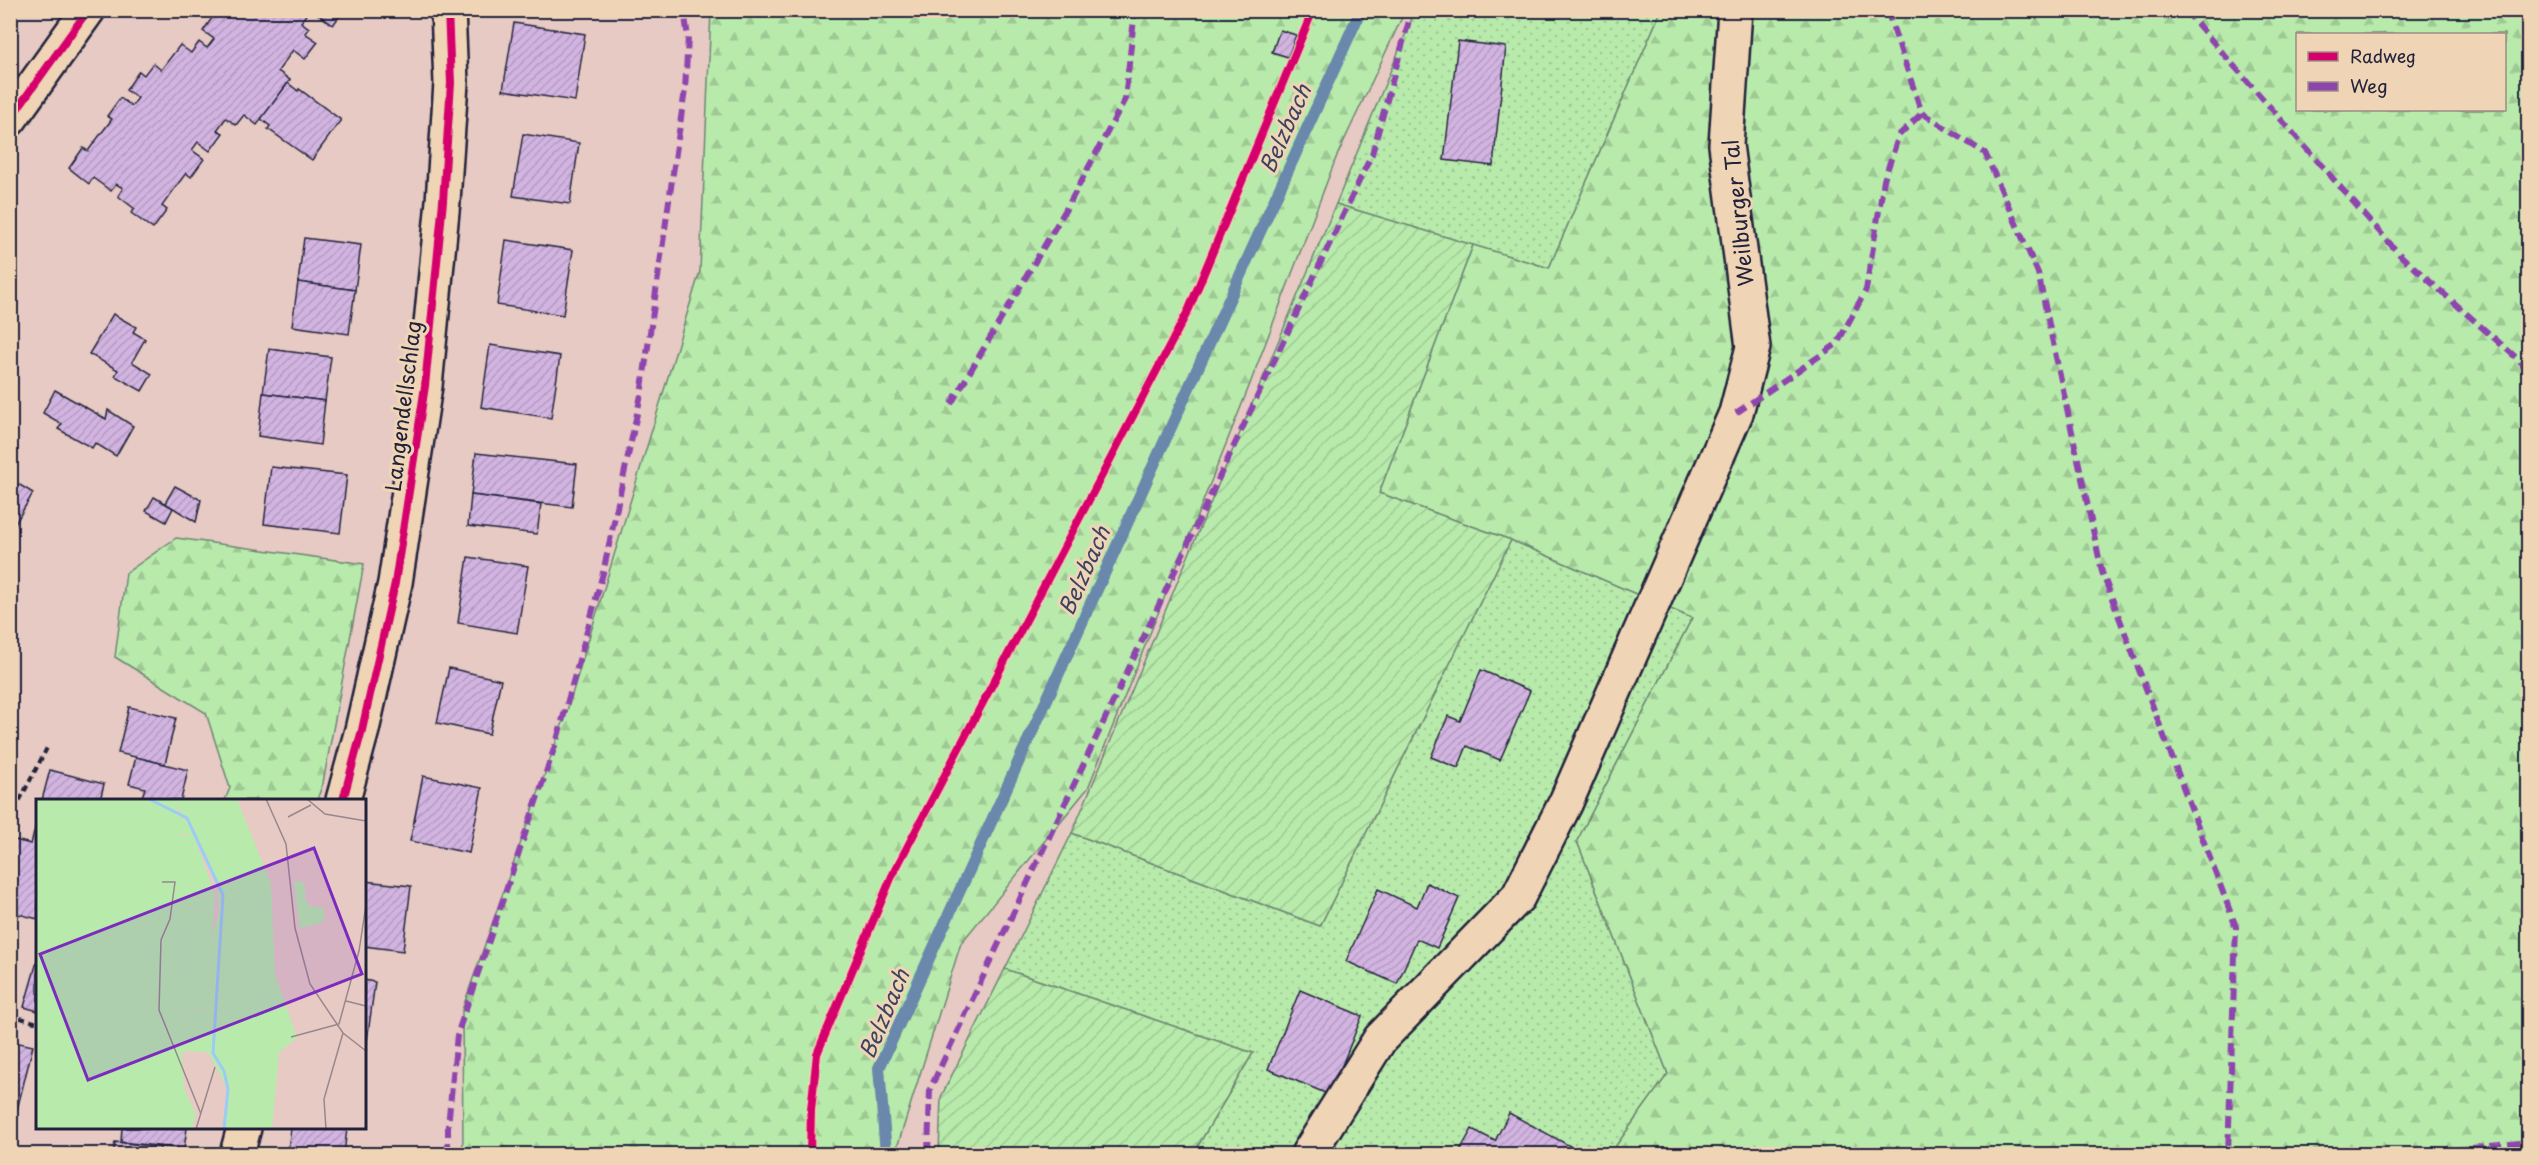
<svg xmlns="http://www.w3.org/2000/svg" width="2539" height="1165" font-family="'Playpen Sans',sans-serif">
	<defs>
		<pattern id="grass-dots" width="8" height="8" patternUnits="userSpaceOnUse" patternTransform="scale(1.5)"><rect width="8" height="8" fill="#b8ebab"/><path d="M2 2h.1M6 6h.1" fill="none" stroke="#9ec994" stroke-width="1.8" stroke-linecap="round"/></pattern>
		<pattern id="forest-firs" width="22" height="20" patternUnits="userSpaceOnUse" patternTransform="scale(1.5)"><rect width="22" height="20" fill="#b8ebab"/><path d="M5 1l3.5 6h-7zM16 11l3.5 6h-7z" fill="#9ec994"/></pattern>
		<pattern id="garden-furrows" width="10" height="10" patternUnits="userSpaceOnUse" patternTransform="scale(1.5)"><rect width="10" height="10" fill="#b8ebab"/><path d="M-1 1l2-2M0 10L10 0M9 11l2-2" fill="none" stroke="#9ec994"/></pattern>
		<pattern id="building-hatch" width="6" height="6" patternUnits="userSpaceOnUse" patternTransform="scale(1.5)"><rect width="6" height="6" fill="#d2b4e1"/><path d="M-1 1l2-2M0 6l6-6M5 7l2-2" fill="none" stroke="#b49ac2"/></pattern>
	</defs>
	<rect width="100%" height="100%" fill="#e6cac3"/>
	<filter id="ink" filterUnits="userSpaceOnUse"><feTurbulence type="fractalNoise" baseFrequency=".0167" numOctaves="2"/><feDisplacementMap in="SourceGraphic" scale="12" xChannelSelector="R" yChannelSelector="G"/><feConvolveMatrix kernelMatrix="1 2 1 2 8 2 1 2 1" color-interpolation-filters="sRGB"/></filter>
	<g filter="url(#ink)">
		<!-- grass -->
		<g fill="url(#grass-dots)" stroke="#6d8673" stroke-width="1.5">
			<path d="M1415,11h246l-112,257 -213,-64z"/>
			<path d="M1511,540l181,78 -115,223 91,233 -58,80h-417l60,-101 -248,-84 67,-136 248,93z"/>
		</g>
		<!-- forest -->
		<g fill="url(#forest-firs)" stroke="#6d8673" stroke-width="1.5" fill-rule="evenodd">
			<path d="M711,11h694l-69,147 -88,231 -160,399 -127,155 -66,211h-432l-1,-144 105,-299 133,-440z"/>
			<path d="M1661,11h867v1143h-918l58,-80 -91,-233 115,-223 -181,-78 -132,-47 94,-248 76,23zM2298,34h206v76h-206z"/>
			<path d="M176,538l188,26 -41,219 -6,17h-92l5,-12 -24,-75 -91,-56 11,-84z"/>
		</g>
		<!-- garden -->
		<g fill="url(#garden-furrows)" stroke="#6d8673" stroke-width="1.5">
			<path d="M1336,204l137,41 -94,248 132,47 -191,386 -248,-93z"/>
			<path d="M1005,969l248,84 -60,101h-254l2,-57z"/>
		</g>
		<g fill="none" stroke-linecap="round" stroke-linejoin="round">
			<!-- stream -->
			<path stroke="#6b87ac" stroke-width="12" d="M886,1154l-7,-86 482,-1058"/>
		</g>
		<!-- building -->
		<g fill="url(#building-hatch)" stroke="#22223b" stroke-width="1.5">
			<path d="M210,10h99l-8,12 8,6 -4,5 13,9 -13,17 -12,-9 -15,21 12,9 -33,45 -13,-10 -8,10 -10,-7 -9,12 6,3 -13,18 -12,-9 -6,8 12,9 -13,18 -5,-4 -24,33 5,4 -14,19 -22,-16 4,-4 -17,-13 5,-8 -7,-4 -5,7 -18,-13 -4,6 -20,-16 14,-20 5,3 24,-32 -5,-3 13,-18 12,8 6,-8 -12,-8 13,-19 5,4 9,-12 8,7 19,-25 11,8 8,-11 8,6 7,-9 -11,-8 9,-13 -5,-4z"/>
			<path d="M312,10h32l-11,15z"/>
			<path d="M514,23l71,11 -10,67 -72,-11z"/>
			<path d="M1280,30l16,5 -8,22 -16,-5z"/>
			<path d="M1458,41l48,6 -13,119 -49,-6z"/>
			<path d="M288,83l10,8 1,-2 42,31 -29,40 -44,-31 2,-3 -9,-7z"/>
			<path d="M523,134l56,9 -9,61 -57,-8z"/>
			<path d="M304,238l57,7 -6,45 -57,-8z"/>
			<path d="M506,240l67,10 -10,65 -66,-10z"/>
			<path d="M298,282l57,8 -6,44 -57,-8z"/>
			<path d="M113,314l23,13 -3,5 12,7 -13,23 20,12 -10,17 -27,-15 3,-6 -29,-16z"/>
			<path d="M490,345l70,11 -9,62 -70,-11z"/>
			<path d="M269,349l62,8 -6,44 -62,-8z"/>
			<path d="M55,390l51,29 2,-9 25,16 -17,30 -21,-13 -3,5 -34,-19 4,-5 -19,-11z"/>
			<path d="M263,393l62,8 -5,44 -62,-9z"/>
			<path d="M476,453l101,11 -5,43 -101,-12z"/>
			<path d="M271,467l76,8 -7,58 -76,-9z"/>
			<path d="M10,479l23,14 -18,31 -5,-2z"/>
			<path d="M175,486l26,14 -5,22 -31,-19z"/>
			<path d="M471,495l70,9 -4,30 -69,-8z"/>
			<path d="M154,497l19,11 -7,14 -20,-11z"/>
			<path d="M468,557l60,9 -11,67 -59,-10z"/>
			<path d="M449,668l52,12 -12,54 -52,-11z"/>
			<path d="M1481,670l49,21 -30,69 -33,-14 -9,22 -27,-11 17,-41 12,5z"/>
			<path d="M129,707l47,11 -11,46 -47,-11z"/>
			<path d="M136,757l52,13 -7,30h-40l4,-12 -16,-4z"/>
			<path d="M50,770l54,14 -4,16h-58z"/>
			<path d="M423,776l59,12 -13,65 -59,-12z"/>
			<path d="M38,817v102l-28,-7v-56l5,-16 16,4z"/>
			<path d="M364,881l47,5 -8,65 -39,-5z"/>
			<path d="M1427,883l32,15 -22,50 -20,-9 -20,45 -51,-23 32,-72 39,18z"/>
			<path d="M38,958v53l-14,-4z"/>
			<path d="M364,980l11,2 -10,74 -1,-1z"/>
			<path d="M1300,990l62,26 -32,79 -62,-26z"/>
			<path d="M10,1041l23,5 -17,68 -6,-2z"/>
			<path d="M1509,1113l61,33 -5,8h-107l14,-25 23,12z"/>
			<path d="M122,1128h65l-3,21 -63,-7z"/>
			<path d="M291,1128h56l-3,26 -56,-5z"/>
			<path d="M115,1142l45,5 -1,7h-46z"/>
		</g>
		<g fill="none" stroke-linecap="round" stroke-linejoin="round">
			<!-- minor casing -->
			<g stroke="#22223b" stroke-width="38">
				<g id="minor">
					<path d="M10,119l78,-109"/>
					<path d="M343,800l19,-70 33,-147 30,-197 18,-185 8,-118 -3,-73"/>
					<path d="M237,1154l7,-26"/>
					<path d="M1308,1154l72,-115 138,-142 48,-95 170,-389 17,-66 -27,-202 9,-135"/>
				</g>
			</g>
			<!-- path -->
			<g stroke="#22223b" stroke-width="4" stroke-dasharray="6 4.5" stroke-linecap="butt">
				<path d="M10,819l38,-73"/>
				<path d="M10,1015l28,8"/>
			</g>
			<!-- minor -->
			<use href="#minor" stroke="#efd4b6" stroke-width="33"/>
			<!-- quiet -->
			<g stroke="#8e44ad" stroke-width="6" stroke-dasharray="12 6" stroke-linecap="butt">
				<path d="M1887,10l35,103 63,40 53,120 64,299 134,355 -8,227"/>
				<path d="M2185,10l215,245 120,106 8,15"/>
				<path d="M951,404l118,-200 56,-105 10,-89"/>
				<path d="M1736,413l101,-69 29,-54 18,-110 15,-45 23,-22"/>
				<path d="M448,1154v-28l9,-91 100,-295 46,-167 38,-178 44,-305 3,-53 -4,-27"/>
				<path d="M928,1154l2,-65 442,-935 40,-144"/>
				<path d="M2437,1154l8,-3 83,-9"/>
			</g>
			<!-- cycleway casing -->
			<g stroke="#efd4b6" stroke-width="11">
				<g id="cycleway">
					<path d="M10,119l78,-109"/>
					<path d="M343,800l19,-70 33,-147 30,-197 18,-185 8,-118 -3,-73"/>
					<path d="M810,1154l1,-44 6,-56 75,-178 297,-567 124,-299"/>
				</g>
			</g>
			<!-- cycleway -->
			<use href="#cycleway" stroke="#d6006c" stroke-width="8"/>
		</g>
	</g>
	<g text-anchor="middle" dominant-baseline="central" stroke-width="6" stroke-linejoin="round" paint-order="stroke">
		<!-- street labels -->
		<g font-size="21" fill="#22223b" stroke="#efd4b6">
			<text transform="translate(1737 213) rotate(-96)">Weilburger Tal</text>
			<text transform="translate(402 406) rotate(-83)">Langendellschlag</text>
		</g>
		<!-- water labels -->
		<g font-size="22" font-style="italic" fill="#3a4461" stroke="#efd4b6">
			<text transform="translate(1284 128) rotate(-66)">Belzbach</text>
			<text transform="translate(1083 570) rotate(-66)">Belzbach</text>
			<text transform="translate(883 1013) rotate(-67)">Belzbach</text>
		</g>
	</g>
	<!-- overview -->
	<g transform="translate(36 799)">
		<rect width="330" height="330" fill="#e6cac3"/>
		<path d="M108,0h29l3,4 3,12 9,8 -18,12 24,1 11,30 -14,2 -7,44 30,-1 -2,18h-31l-4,50 -23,-1 -16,-51 8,-33 15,-22zM174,209l-2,44 -26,-1 2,-41z" fill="#b8ebab"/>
		<path d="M0,0h108l9,3 17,16 -5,11 4,6 18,-12 -14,-24h64l34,85 4,90 22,64 -18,14 -7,77h-49l4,-41 -19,-36 4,-118 7,-22 -2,-31 -23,-45 -8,-2 -18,2 -7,36 -15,22 -8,33 19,22 -3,29h39v31l-9,1 -2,41 2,37 12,27 -4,14h-145l-2,-17 -9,-4zM263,82l6,3v15l5,7 13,2 2,10 -4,5 -21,5 -6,-46z" fill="#b8ebab"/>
		<path d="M0,309l10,4 1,17h-11z" fill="#b8ebab"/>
		<path d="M169,67l10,29 -1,16 -31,1 8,-44zM145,130h31l-2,79 -17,1v-31l-16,1z" fill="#b8ebab"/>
		<path d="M159,39l2,26 -14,2 -2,-27z" fill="#b8ebab"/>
		<path fill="none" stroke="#9ccbf7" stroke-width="3" d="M113,0l38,19 36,77 -10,158 11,18 4,18 -4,40"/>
		<path fill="none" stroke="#98878d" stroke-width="1.5" d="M230,0l20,45 9,84 15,56 33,49 23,18M271,0l18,15 41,7M252,18l23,-12M126,83h13l-5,37 -9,21 -2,70 42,104M310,202l20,5M303,225l20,-73 7,-46M255,238l48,-13M160,330l19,-62M290,330l-2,-30 19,-66"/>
		<path fill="#7b2cbf" fill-opacity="0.15" stroke="#7b2cbf" stroke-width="3" d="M278,49l48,126 -274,106 -48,-126z"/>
		<rect width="330" height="330" fill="none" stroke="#22223b" stroke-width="3"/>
	</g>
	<!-- margin -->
	<rect width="2539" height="1165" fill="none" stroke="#efd4b6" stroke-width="36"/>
	<rect x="18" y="18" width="2503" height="1129" fill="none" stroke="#22223b" stroke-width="2" filter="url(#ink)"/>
	<!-- legend -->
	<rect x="2296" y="33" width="210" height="78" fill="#efd4b6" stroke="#9d8d85" stroke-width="1.5"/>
	<rect x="2308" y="52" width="30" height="9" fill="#d6006c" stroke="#9d8d85" stroke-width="1.5"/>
	<text x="2350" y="63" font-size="18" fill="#22223b">Radweg</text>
	<rect x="2308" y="82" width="30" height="9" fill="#8e44ad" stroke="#9d8d85" stroke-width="1.5"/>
	<text x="2350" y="93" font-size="18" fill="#22223b">Weg</text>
</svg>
